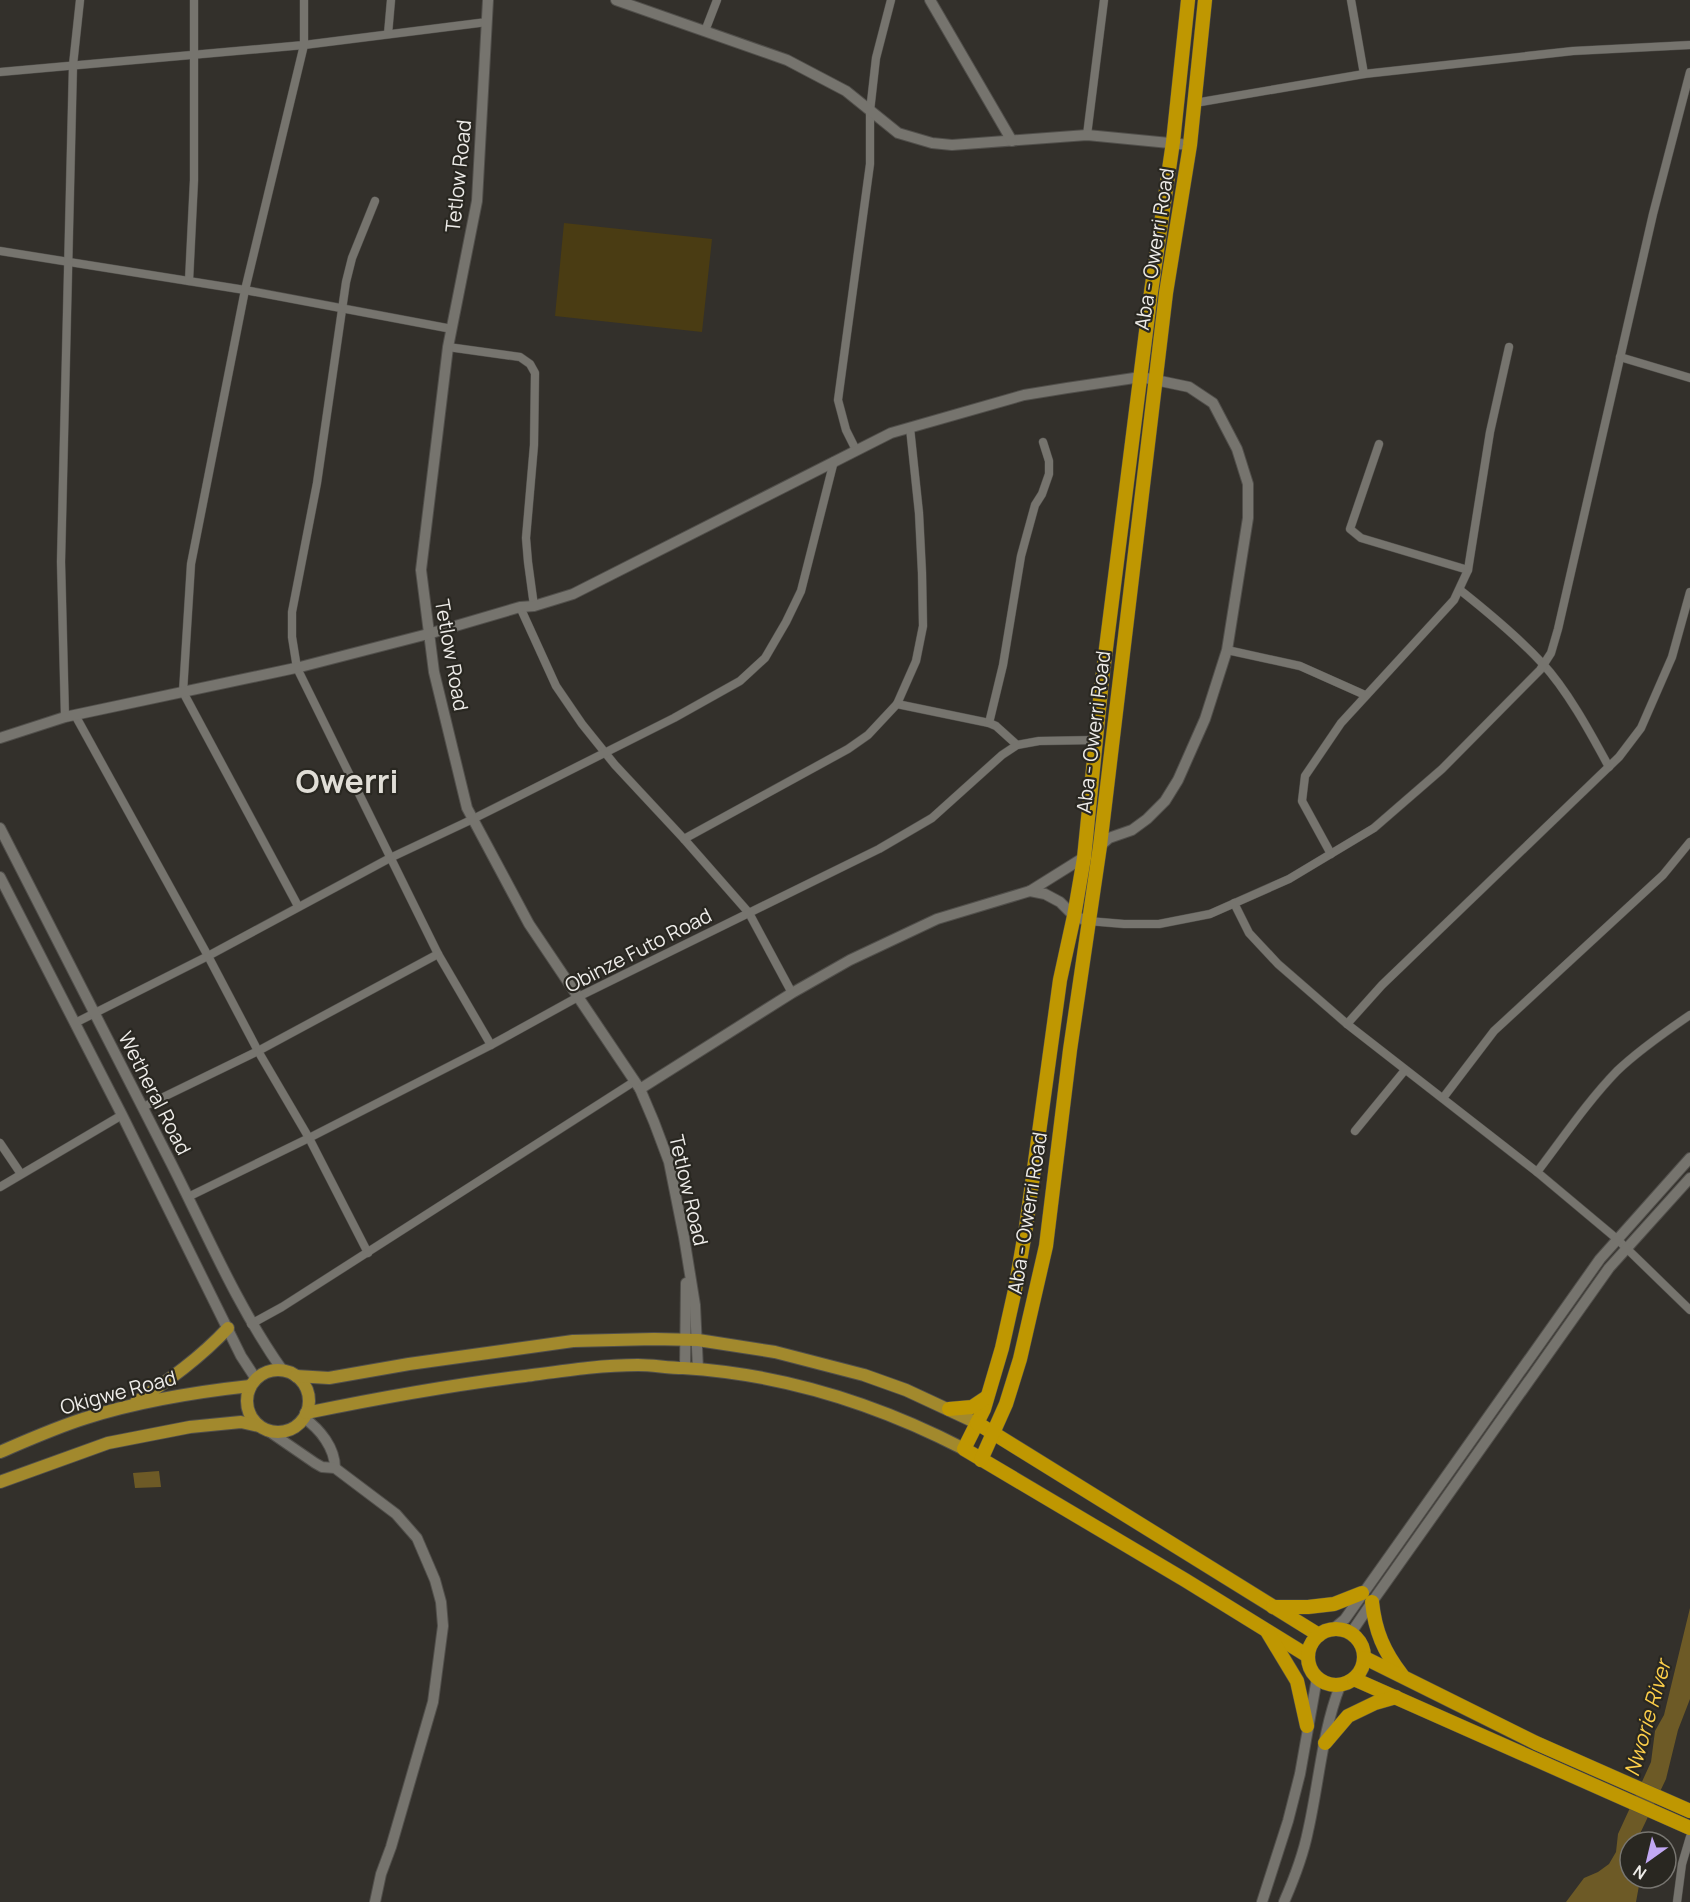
<svg xmlns="http://www.w3.org/2000/svg" width="1690" height="1902" font-family="Manrope,sans-serif">
	<rect width="100%" height="100%" fill="#33302b"/>
	<!-- green -->
	<path fill="#4a3c13" d="M564,223l148,16 -10,93 -147,-16z"/>
	<!-- water -->
	<g fill="#6d5a26">
		<path d="M159,1471l2,16 -26,1 -2,-15z"/>
		<path d="M1690,1608v91l-12,31 -12,49 -30,63h-6v36h10v2l-4,22h-70l18,-24 14,-6 11,-8 7,-12 2,-18 33,-72 4,-31 9,-16z"/>
	</g>
	<g fill="none" stroke-linecap="round" stroke-linejoin="round">
		<!-- street casing -->
		<g stroke="#514f4b" stroke-width="9">
			<g id="street">
				<path d="M1351,0l13,74"/>
				<path d="M705,31l12,-31"/>
				<path d="M388,34l3,-34"/>
				<path d="M0,72l304,-27 183,-23"/>
				<path d="M1195,103l169,-29 209,-23 117,-6"/>
				<path d="M1087,135l17,-135"/>
				<path d="M375,201l-23,57 -6,24 -29,201 -25,129v25l5,31 141,286 53,91"/>
				<path d="M0,251l245,39 207,39"/>
				<path d="M189,281l5,-101v-180"/>
				<path d="M448,347l72,10 10,7 5,9 -1,72 -8,93 2,24 6,44"/>
				<path d="M1620,357l70,21"/>
				<path d="M1379,444l-29,85 11,9 107,32"/>
				<path d="M856,450l-10,-20 -8,-30 32,-236v-53l6,-53 15,-58"/>
				<path d="M1460,590c29,23 57,46 82,73 26,28 49,71 67,104"/>
				<path d="M520,607l36,79 26,38 33,41 69,74 65,74 43,80"/>
				<path d="M1227,650l73,16 65,29"/>
				<path d="M897,704l92,19 7,3 21,19"/>
				<path d="M75,715l133,241 50,95 51,87 59,115"/>
				<path d="M65,717l-4,-155 12,-497 7,-65"/>
				<path d="M989,723l14,-58 18,-109 14,-51 7,-11 7,-20v-13l-6,-19"/>
				<path d="M684,839l164,-90 20,-14 29,-31 19,-43 7,-35 -1,-53 -3,-60 -9,-85"/>
				<path d="M1331,854l-29,-53 3,-25 36,-53 113,-123 14,-30 22,-138 19,-85"/>
				<path d="M1234,903l15,30 29,31 69,60 190,148 80,67 73,71"/>
				<path d="M298,906l-115,-214 8,-128 54,-274 59,-245v-45"/>
				<path d="M1088,921l36,3h35l51,-10 79,-35 85,-51 68,-59 98,-99 11,-17 7,-24 95,-415 37,-142"/>
				<path d="M75,1023l133,-67 182,-98 83,-39 201,-101 66,-37 25,-23 21,-36 15,-31 33,-130"/>
				<path d="M1347,1024l35,-39 237,-228 22,-29 31,-71 18,-65"/>
				<path d="M1443,1098l51,-67 169,-156 27,-33"/>
				<path d="M143,1107l115,-56 180,-97"/>
				<path d="M1355,1131l50,-61"/>
				<path d="M0,1143l21,31"/>
				<path d="M1537,1172c26,-34 50,-70 80,-101 22,-21 48,-39 73,-56"/>
				<path d="M0,1187l122,-72"/>
				<path d="M188,1197l121,-59 182,-93 87,-48 301,-148 53,-31 70,-63 15,-10 22,-4 57,-1"/>
				<path d="M251,1324l31,-17 353,-226"/>
				<path d="M1677,1902l5,-38 8,-27"/>
			</g>
		</g>
		<!-- secondary casing -->
		<g stroke="#514f4b" stroke-width="12">
			<g id="secondary">
				<path d="M488,0l-11,201 -29,146 -27,223 13,102 33,136 62,116 111,165 14,33 15,40 15,75 11,68 3,64"/>
				<path d="M616,0l171,60 59,31 52,42 34,10 20,2 135,-10 103,10"/>
				<path d="M930,0l82,141"/>
				<path d="M0,738l65,-21 235,-50 128,-33 92,-27 14,-1 39,-12 318,-161 133,-38 43,-7 74,-11 48,10 24,16 24,46 11,35v34l-21,132 -22,69 -27,61 -13,21 -18,18 -15,11 -23,8 -10,9"/>
				<path d="M0,828c57,112 114,223 171,335 36,71 66,143 112,208"/>
				<path d="M0,877l122,238 119,241 15,23"/>
				<path d="M1030,891l15,3 15,8 14,14 14,5"/>
				<path d="M640,1089l152,-96 58,-33 87,-41 93,-28 56,-35"/>
				<path d="M685,1369l1,-86"/>
				<path d="M304,1418c16,11 31,30 31,50"/>
				<path d="M267,1430l48,33 7,4 13,1 61,46 21,24 18,42 6,22 2,24 -10,76 -42,145 -10,27 -6,28"/>
				<path d="M1333,1629l12,-10 255,-360 90,-101"/>
				<path d="M1356,1637l-3,-7 19,-28 237,-334 81,-90"/>
				<path d="M1262,1902l26,-81 12,-47 17,-96"/>
				<path d="M1284,1902c10,-23 19,-46 24,-71 11,-48 14,-99 32,-145"/>
			</g>
		</g>
		<!-- primary casing -->
		<g stroke="#514f4b" stroke-width="14">
			<g id="primary">
				<circle cx="278" cy="1401" r="31"/>
				<path d="M296,1376l33,2 80,-14 164,-23 81,-2 44,1 77,12 89,23 42,15 71,33"/>
				<path d="M136,1402c33,-22 64,-44 92,-74"/>
				<path d="M306,1413c73,-15 145,-28 219,-37 37,-5 75,-11 113,-11 15,0 30,3 45,3 98,6 194,36 281,81"/>
				<path d="M0,1452c28,-12 57,-25 86,-34 53,-17 109,-26 164,-32"/>
				<path d="M0,1482l108,-39 82,-16 51,-5 18,4"/>
			</g>
		</g>
		<!-- highway casing -->
		<g stroke="#514f4b" stroke-width="15">
			<g id="highway">
				<path d="M1188,0l-15,142 -22,150 -49,388 -18,178 -10,58 -14,64 -34,247 -11,63 -13,58 -18,61 -20,40 221,131 123,76"/>
				<path d="M949,1409l23,-2 15,-10"/>
				<path d="M977,1423l342,212"/>
				<path d="M981,1460l25,-56 14,-45 26,-113 24,-196 30,-204 66,-553 24,-148 15,-145"/>
				<path d="M1372,1602c3,29 12,50 30,73"/>
				<path d="M1273,1607h35l26,-3 28,-11"/>
				<circle cx="1336" cy="1657" r="28"/>
				<path d="M1268,1633l29,48 10,45"/>
				<path d="M1365,1658l171,85 154,68"/>
				<path d="M1354,1679l336,149"/>
				<path d="M1325,1743l23,-27 27,-13 21,-6"/>
			</g>
		</g>
		<!-- street -->
		<use href="#street" stroke="#76746e" stroke-width="8"/>
		<!-- secondary -->
		<use href="#secondary" stroke="#76746e" stroke-width="10"/>
		<!-- primary -->
		<use href="#primary" stroke="#a2892d" stroke-width="12"/>
		<!-- highway -->
		<use href="#highway" stroke="#bf9701" stroke-width="14"/>
	</g>
	<g text-anchor="middle" dominant-baseline="central" stroke-width="4.5" stroke-linejoin="round" paint-order="stroke">
		<!-- street labels -->
		<g font-size="20" fill="#eeece9" stroke="#292721">
			<text transform="translate(458 176) rotate(-84)">Tetlow Road</text>
			<text transform="translate(1154 249) rotate(-81)">Aba - Owerri Road</text>
			<text transform="translate(452 655) rotate(80)">Tetlow Road</text>
			<text transform="translate(1093 732) rotate(-83)">Aba - Owerri Road</text>
			<text transform="translate(638 950) rotate(-27)">Obinze Futo Road</text>
			<text transform="translate(155 1093) rotate(63)">Wetheral Road</text>
			<text transform="translate(689 1190) rotate(77)">Tetlow Road</text>
			<text transform="translate(1027 1213) rotate(-81)">Aba - Owerri Road</text>
			<text transform="translate(118 1392) rotate(-15)">Okigwe Road</text>
		</g>
		<!-- water labels -->
		<g font-size="21" font-style="italic" fill="#fdcf4a" stroke="#292721">
			<text transform="translate(1647 1718) rotate(-74)">Nworie River</text>
		</g>
		<!-- town labels -->
		<g font-size="32" font-weight="bold" fill="#e1ded7" stroke="#292721">
			<text x="347" y="781">Owerri</text>
		</g>
	</g>
	<!-- north arrow -->
	<g transform="translate(1648 1860) rotate(214)"><circle r="28" fill="#292721" stroke="#787671" stroke-width="1.5"/>
	<path d="M0-4.5L10 22L0 15L-10 22Z" fill="#c1a8f3"/>
	<text y="-9" font-size="16" font-weight="bold" text-anchor="middle" fill="#eeece9">N</text>
	</g>
</svg>
